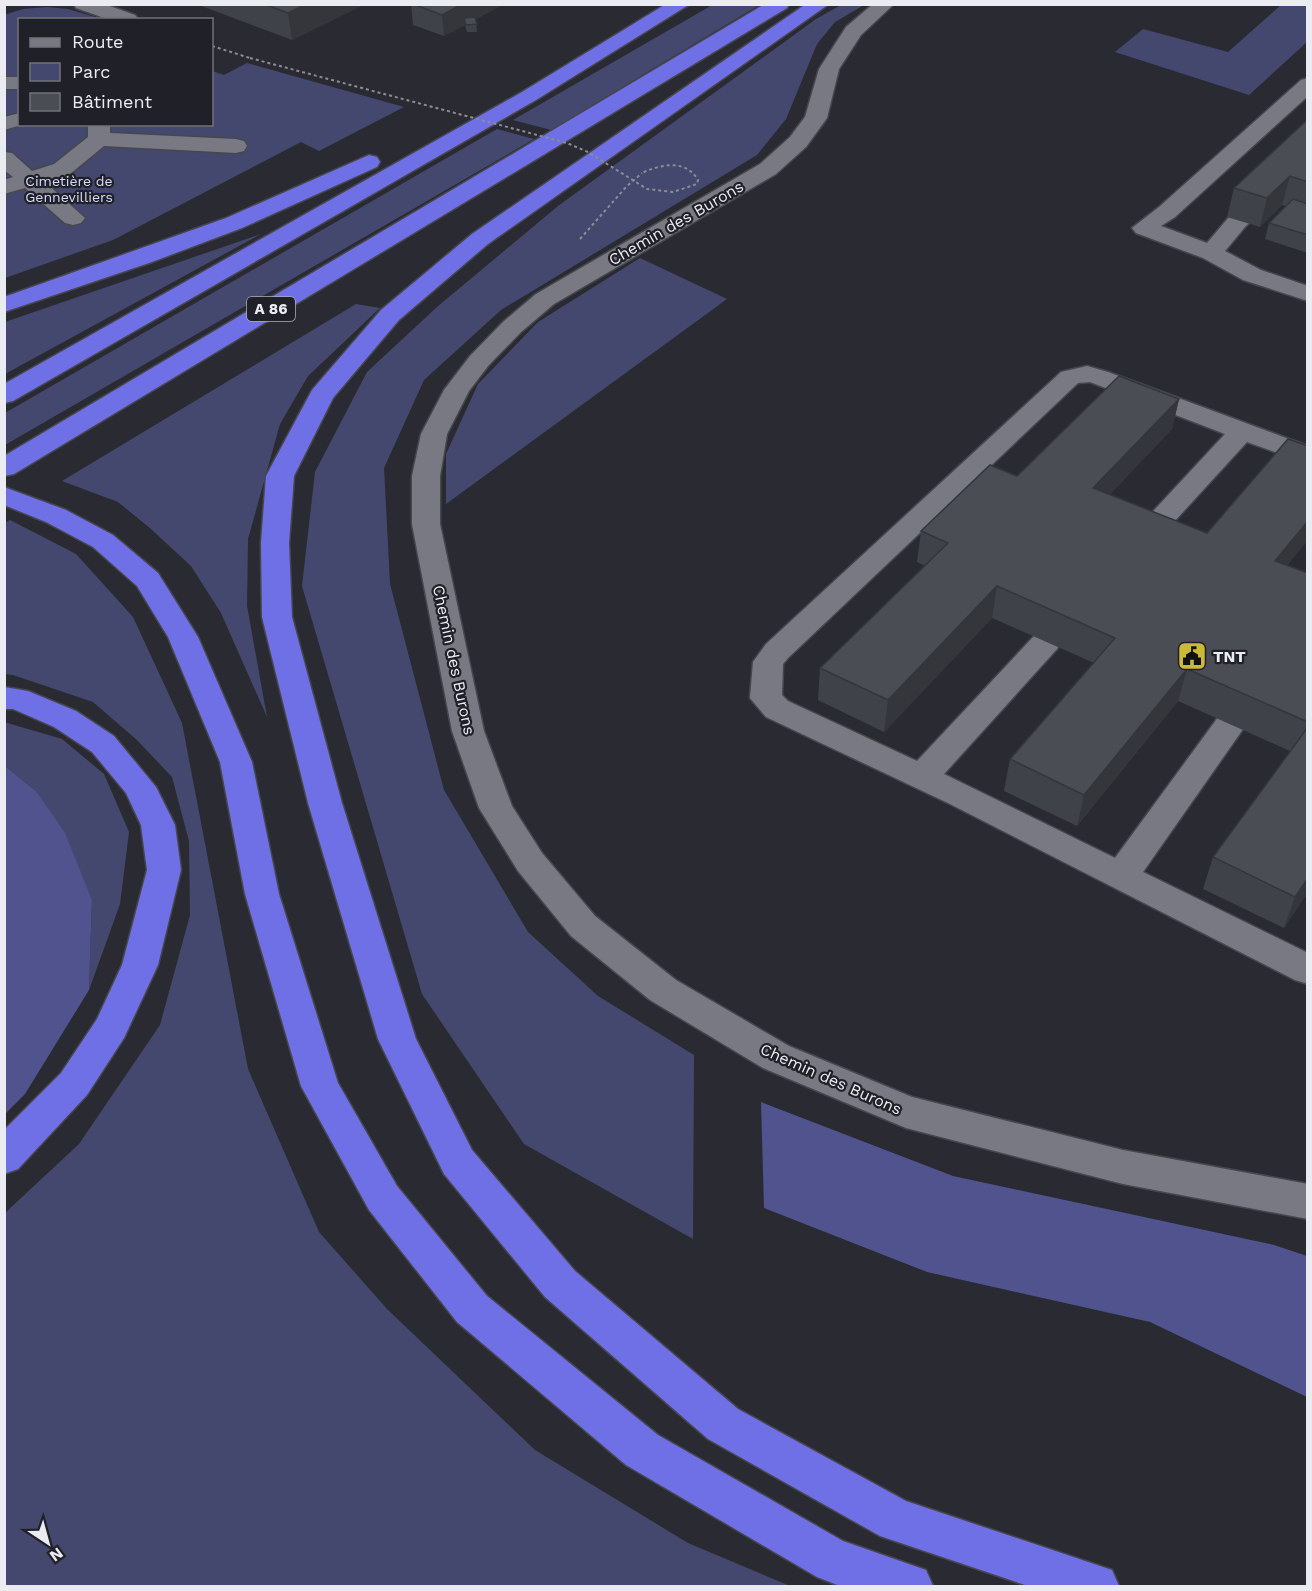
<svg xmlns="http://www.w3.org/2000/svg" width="1312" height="1591" font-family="'Work Sans',sans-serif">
	<rect width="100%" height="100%" fill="#2a2b32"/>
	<!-- green -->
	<g fill="#45486e">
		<path d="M714,4l45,1 -208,125 -38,-10z"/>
		<path d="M841,5h23l-29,17 -18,22 -31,75 -29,36 -256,155 -77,70 -40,88 6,116 54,206 84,142 70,64 96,59 -1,184 -169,-95 -102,-150 -120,-408 13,-114 52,-100 70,-65 121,-101 258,-187z"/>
		<path d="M1281,5h26v37l-58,53 -134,-43 28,-23 85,23z"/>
		<path d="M47,7l21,2 34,10 -82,1v104h192v-53l12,4 23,-12 157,44 -85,44 -18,-9 -188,98 -108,38 -1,-263 19,-6z"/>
		<path d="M497,129l37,10 -529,306v-32z"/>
		<path d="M261,234l-256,140v-52z"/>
		<path d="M640,258l87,41 -281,205v-50l32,-70 60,-62z"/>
		<path d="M356,304l24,4 -72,68 -28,48 -32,115 -1,67 20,111 -46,-104 -30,-47 -40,-37 -33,-27 -56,-21z"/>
		<path d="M10,520l66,34 57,63 49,106 66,346 71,163 68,77 148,141 153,93 102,43h-785v-373l74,-69 81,-119 30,-110 -1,-74 -17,-64 -35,-37 -44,-38 -80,-27 -8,-1 -1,-151z"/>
		<path d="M4,722l58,17 42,35 25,58 -9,72 -31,86 3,-90 -56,-109 -31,-25z"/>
	</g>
	<!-- forest -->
	<g fill="#50538d">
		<path d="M5,766l31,25 29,42 27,67 -3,90 -64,104 -20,20z"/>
		<path d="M761,1102l192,74 321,69 33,11v141l-157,-75 -223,-50 -163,-64z"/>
	</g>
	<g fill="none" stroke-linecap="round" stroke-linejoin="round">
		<!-- minor casing -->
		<g stroke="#46474e" stroke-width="3">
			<g id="minor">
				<path d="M74,4h30l31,11 3,4 -28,1 -34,-12z"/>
				<path d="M873,4h21l-33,31 -22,34 -12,49 -21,29 -30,27 -222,130 -33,28 -33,34 -19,25 -22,43 -7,42v48l44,207 28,75 30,47 53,63 81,64 113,66 123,51 211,53 185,34v35l-185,-35 -217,-56 -143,-60 -113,-68 -79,-64 -53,-65 -39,-63 -27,-77 -40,-207v-48l9,-42 23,-44 26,-34 33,-34 33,-28 224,-130 30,-27 15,-20 14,-48 27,-42z"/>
				<rect x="4" y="77" width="16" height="12"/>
				<path d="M1308,78v18l-133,121 -14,9 46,17 22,-26 71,-69 8,-1v19l-63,61 -20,24 36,19 47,16v15l-65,-21 -40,-22 -67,-25 -4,-5 27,-21 142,-127z"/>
				<path d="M20,113v11h5l-21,6v-13z"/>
				<path d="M88,124h22v9l126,6 8,2 3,5 -3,5 -8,2 -132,-7 -34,28 -25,8 40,36 -4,5 -8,2 -8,-2 -40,-35 -21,6v-14l9,-3 -9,-7v-18l8,1 20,18 22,-7 34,-27z"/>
				<path d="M1087,366l21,6 200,74v18l-61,-22 -96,105 -10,3 -10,-3 -4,-6 4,-6 94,-101 -135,-52 -12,1 -290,275 -5,6 -1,31 6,6 129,60 118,-126 11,-3 11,3 4,7 -4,7 -113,125 171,84 104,-142 11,-3 11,3 5,8 -5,8 -98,140 165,81v31l-13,-4 -345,-176 -184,-87 -16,-19 3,-36 13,-18 295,-272z"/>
			</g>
		</g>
		<!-- highway casing -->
		<g stroke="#46474e" stroke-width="3">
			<g id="highway">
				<path d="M666,4h24l-154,96 -523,301 -9,2v-19l518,-292z"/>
				<path d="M765,4h24l-2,4 -773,466 -10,2v-20z"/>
				<path d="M806,4h23l-341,240 -89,76 -66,78 -39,78 -5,67 3,74 50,186 74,236 56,111 103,121 163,138 168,92 206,69 7,16h-91l-148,-50 -172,-97 -163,-142 -101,-123 -66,-135 -70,-236 -46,-186 -1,-74 5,-67 46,-86 69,-80 91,-76z"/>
				<path d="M369,155l8,2 3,5 -3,5 -135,61 -90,34 -148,50v-15l222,-79z"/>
				<path d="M4,487l62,23 47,25 45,38 40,64 54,125 27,132 59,189 59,103 90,110 171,139 185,106 83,29 7,16h-93l-23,-9 -191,-112 -169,-143 -88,-112 -68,-124 -56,-192 -25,-132 -52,-125 -31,-51 -44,-39 -47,-25 -42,-17z"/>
				<path d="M4,687l24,4 48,20 38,25 42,51 19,38 6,45 -23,95 -34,73 -37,57 -69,74 -14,5v-44l57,-57 36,-54 25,-54 25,-95 -6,-45 -15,-32 -34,-41 -38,-25 -41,-18h-9z"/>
			</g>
		</g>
		<!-- path -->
		<g stroke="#8c8d93" stroke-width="2" stroke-dasharray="3 3" stroke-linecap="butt">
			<path d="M212,46l38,12"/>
			<path d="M580,239l46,-52 16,-14"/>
		</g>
		<!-- minor -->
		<use href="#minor" fill="#787982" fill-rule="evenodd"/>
		<!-- highway -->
		<use href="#highway" fill="#6f6fe6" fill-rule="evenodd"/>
		<!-- path-bridge -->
		<path stroke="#8c8d93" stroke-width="2" stroke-dasharray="3 3" stroke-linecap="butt" d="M250,58l317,85 21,9 59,37 26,3 24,-8 1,-4c-12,-21 -37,-16 -56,-7"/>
	</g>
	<!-- wall -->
	<g fill="#404249">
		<path d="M196,4h169l-73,36z"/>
		<path d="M411,4h93l-28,15 1,13h-10l-2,-7 -21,11 -31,-11z"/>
		<path d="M1308,119v134l-43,-14 4,-16 17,-17 -4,-1 -22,22 -33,-10 7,-29z"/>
		<path d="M1179,399l-7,30 -62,65 97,39 101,-87v94l-21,25 21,8v319l-24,36 -81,-39 10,-32 77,-106 -112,-50 -101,125 -73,-35 6,-32 84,-96 -102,-45 -108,114 -66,-32 2,-32 105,-102 -8,-4 4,-31 96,-55z"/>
	</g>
	<!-- shaded-wall -->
	<g fill="#34363c">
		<path d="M306,4h59l-73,36 -4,-27z"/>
		<path d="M462,4h42l-38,20 -2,-6 1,7 -21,11 -2,-21z"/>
		<path d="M1290,176l-8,29 -22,22 7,-29z"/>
		<path d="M1179,399l-7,30 -85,90 6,-31z"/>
		<path d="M1308,521v19l-42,52 9,-31z"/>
		<path d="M997,586l-5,32 -108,114 4,-32z"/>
		<path d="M1187,669l-9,32 -101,125 7,-31z"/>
		<path d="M1308,878v14l-24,36 11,-31z"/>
	</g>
	<!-- building -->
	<g fill="#4b4d55" stroke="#34363c" stroke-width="1.5">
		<path d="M264,4h42l-18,9z"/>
		<path d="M413,4h49l-20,11z"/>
		<path d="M475,17l2,7 -11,1 -2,-7z"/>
		<path d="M1308,119v63l-18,-6 -23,22 -33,-10z"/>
		<path d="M1293,199l15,5v31l-39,-12z"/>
		<path d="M1119,376l60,23 -86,89 114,45 81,-94 20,7v75l-33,40 33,12v149l-121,-53 -103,126 -74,-36 105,-121 -118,-52 -109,114 -68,-32 128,-125 -27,-12 69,-66 27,11z"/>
		<path d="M1308,727v151l-13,19 -82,-40z"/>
	</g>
	<!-- icons -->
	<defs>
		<g id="civic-square" transform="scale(1.5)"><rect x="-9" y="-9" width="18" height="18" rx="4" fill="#cdb938" stroke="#202128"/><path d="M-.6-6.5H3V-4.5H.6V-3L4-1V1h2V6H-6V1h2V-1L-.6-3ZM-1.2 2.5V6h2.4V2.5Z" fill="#111"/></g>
	</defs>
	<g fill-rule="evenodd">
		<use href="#civic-square" x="1192" y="656"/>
	</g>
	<g text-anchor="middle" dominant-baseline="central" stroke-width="4.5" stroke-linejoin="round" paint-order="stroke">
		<!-- far-park labels -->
		<g font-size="14" fill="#d6dafe" stroke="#202128">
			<text x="69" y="181">Cimetière de<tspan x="69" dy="16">Gennevilliers</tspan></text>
		</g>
		<!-- shield labels -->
		<rect fill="#202128" stroke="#aeafb5" stroke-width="1.5" x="247" y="297" width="48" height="24" rx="4.5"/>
		<g font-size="15" font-weight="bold" fill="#ebecf1">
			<text x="271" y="309">A 86</text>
		</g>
		<!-- street labels -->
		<g font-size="16" fill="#ebecf1" stroke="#202128">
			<text transform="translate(676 223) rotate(-30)">Chemin des Burons</text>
			<text transform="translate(454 660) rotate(78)">Chemin des Burons</text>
			<text transform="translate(831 1079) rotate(24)">Chemin des Burons</text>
		</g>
		<!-- poi labels -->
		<g font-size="16" font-weight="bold" fill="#ebecf1" stroke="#202128" text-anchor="start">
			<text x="1213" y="656">TNT</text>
		</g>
	</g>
	<!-- border -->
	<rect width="1312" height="1591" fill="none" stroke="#ebecf1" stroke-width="12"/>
	<!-- legend -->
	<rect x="18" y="18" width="195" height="108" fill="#202128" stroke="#717278" stroke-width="1.5"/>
	<rect x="30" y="38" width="30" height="9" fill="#787982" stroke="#717278" stroke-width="1.5"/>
	<text x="72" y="48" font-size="18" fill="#ebecf1">Route</text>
	<rect x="30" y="63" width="30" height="18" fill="#45486e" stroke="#717278" stroke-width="1.5"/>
	<text x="72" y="78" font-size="18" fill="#ebecf1">Parc</text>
	<rect x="30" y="93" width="30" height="18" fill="#4b4d55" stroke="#717278" stroke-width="1.5"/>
	<text x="72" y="108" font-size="18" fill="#ebecf1">Bâtiment</text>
	<!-- north arrow -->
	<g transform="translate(48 1543) rotate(144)" stroke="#202128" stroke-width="4.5" paint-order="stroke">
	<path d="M0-4.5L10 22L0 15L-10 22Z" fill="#ebecf1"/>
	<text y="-9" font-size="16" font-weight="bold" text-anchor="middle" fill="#ebecf1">N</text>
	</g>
</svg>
